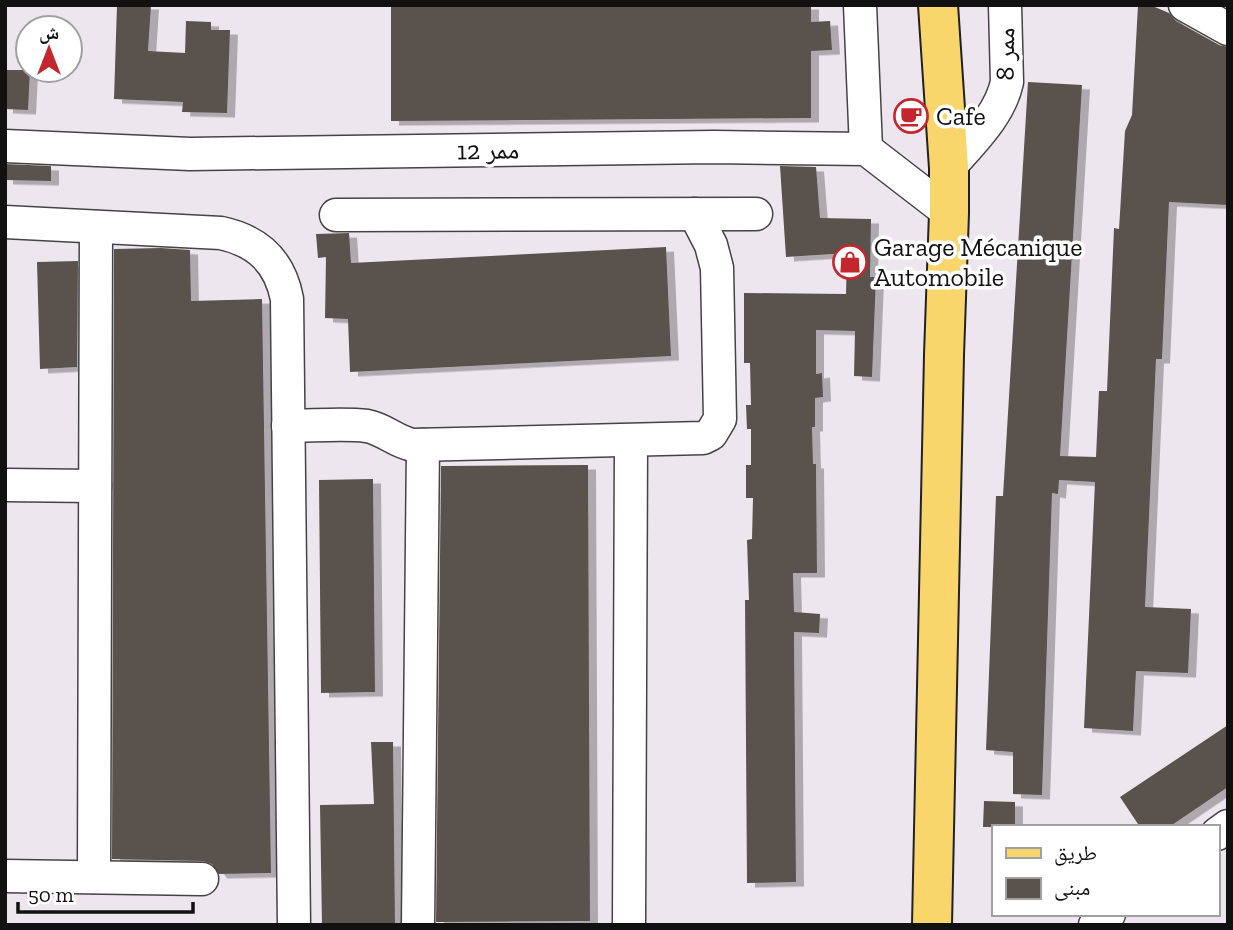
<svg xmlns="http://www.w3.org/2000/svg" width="1233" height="930" font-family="'Zilla Slab','Noto Naskh Arabic',serif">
	<defs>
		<filter id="shadow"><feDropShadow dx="8" dy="4.5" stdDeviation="0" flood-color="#0004"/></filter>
	</defs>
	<rect width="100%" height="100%" fill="#fffdf5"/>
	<!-- industrial -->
	<path fill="#eee6ef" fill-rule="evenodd" d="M5,5h1223v920h-1223zM28,28h42v42h-42zM993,827h224v87h-224z"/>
	<!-- building -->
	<g fill="#5a524d" filter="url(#shadow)">
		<path d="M117,5h34l-3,46 37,2 1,-32 25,1v8h19l-3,83 -45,-1 1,-10 -69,-3z"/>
		<path d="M391,5h420v17l19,-1 2,29 -21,1v67l-420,3z"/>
		<path d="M1138,5h12l19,8 7,8 43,24 9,2v158l-59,-3 -7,157h-6l-11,248 46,2 -3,64 -52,-2 -3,60 -49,-3 11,-246 -36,-2 -1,14 -6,-1 -10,302 -29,-1v-42l-27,-2 10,-254h7l25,-414 54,3 -22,371 36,1 3,-66h8l7,-163 5,1 6,-98 7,-16z"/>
		<path d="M5,70h25l-2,40 -23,-1z"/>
		<path d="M5,164l46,2v15l-46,-1z"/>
		<path d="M780,166l36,1 4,51 51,1 -1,58h6l-4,100 -18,-1 1,-45 -39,-1v44l6,-1 1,24 -8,1v29h-3l1,37h3l1,109h-24l1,39 26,2 -1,19 -25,-1 2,250 -49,1 -2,-283h4l-2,-60 5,-1 1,-41h-7v-33h5v-36h-4l-1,-24h5l-1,-42h-6v-70l102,1 1,-41 -61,4z"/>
		<path d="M349,233l2,30 315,-16 5,109 -321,16 -2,-53 -23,-1 1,-61 -8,1 -2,-24z"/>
		<path d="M161,248l29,2 1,51 71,-2 9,574 -52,1 -7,-10 -10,-3 -90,-2 2,-610z"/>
		<path d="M78,261l-1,106 -37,2 -3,-107z"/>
		<path d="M588,465l2,456 -154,1 5,-456z"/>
		<path d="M373,479l2,213 -54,1 -2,-213z"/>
		<path d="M1228,725v62l-59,40h-29l-20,-30z"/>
		<path d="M371,742h22l2,183h-73l-2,-120 54,-1z"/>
		<path d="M984,801l31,1v25h-32z"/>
	</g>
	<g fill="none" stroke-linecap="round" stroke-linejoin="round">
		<!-- minor casing -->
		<g stroke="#444" stroke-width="35">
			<g id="minor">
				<path d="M860,5l6,144"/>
				<path d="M1185,5l43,24"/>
				<path d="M5,146l185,8 524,-7 152,2 83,64"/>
				<path d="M949,168c21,-25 51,-52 58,-86l-2,-77"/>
				<path d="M336,215l420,-1"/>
				<path d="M5,222l216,11c37,8 59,29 66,66l7,626"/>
				<path d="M288,426c26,0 54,-3 79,0 17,3 29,16 46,19l290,-7 8,-4 9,-15 -3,-151 -6,-23 -16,-31"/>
				<path d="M5,485l90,1"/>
				<path d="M1217,834l11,-8"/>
				<path d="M5,876l197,3"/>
				<path d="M94,877l2,-650"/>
				<path d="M418,925l5,-480"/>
				<path d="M629,925l2,-484"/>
				<path d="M1095,925l14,-11"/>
			</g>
		</g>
		<!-- major casing -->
		<g stroke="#222" stroke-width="42">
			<path id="major" d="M932,925l12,-570 5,-142v-45l-11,-163"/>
		</g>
		<!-- minor -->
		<use href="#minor" stroke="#fff" stroke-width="32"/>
		<!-- major -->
		<use href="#major" stroke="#f9d66b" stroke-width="38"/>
	</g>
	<!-- icons -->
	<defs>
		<g id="cafe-ring" transform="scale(1.75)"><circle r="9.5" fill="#fff" stroke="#c4262e" stroke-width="1.5"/><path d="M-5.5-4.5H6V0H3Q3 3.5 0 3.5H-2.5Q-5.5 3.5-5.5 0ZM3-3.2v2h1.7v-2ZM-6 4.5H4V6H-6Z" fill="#c4262e"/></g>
		<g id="shop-ring" transform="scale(1.75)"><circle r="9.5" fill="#fff" stroke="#c4262e" stroke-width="1.5"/><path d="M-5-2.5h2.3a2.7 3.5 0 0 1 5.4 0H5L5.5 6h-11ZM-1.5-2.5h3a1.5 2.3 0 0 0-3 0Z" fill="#c4262e"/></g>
	</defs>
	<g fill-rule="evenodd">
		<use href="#cafe-ring" x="911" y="116"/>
		<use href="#shop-ring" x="850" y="262"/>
	</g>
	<g text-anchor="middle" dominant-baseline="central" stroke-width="7" stroke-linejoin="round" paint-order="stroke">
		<!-- street labels -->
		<g font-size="26" fill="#111" stroke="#fff">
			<text transform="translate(1005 54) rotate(-89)">ممر 8</text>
			<text transform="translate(488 150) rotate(-1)">ممر 12</text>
		</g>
		<!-- poi labels -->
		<g font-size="26" fill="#111" stroke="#fff" text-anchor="start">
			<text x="936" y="116">Cafe</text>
			<text x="874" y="247">Garage Mécanique<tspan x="874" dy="30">Automobile</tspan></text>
		</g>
	</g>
	<!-- border -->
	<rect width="1233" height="930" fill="none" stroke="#111111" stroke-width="14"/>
	<!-- legend -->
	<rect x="992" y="825" width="228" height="91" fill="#ffffff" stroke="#a0a0a0" stroke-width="2"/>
	<rect x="1006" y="848" width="35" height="10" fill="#f9d66b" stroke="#a0a0a0" stroke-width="2"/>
	<text x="1054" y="860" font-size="21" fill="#111111">طريق</text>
	<rect x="1006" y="878" width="35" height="21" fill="#5a524d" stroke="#a0a0a0" stroke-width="2"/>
	<text x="1054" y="895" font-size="21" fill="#111111">مبنى</text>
	<!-- north arrow -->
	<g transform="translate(49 49)"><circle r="33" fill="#ffffff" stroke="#a0a0a0" stroke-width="2"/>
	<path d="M0-5L12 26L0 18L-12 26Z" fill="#c4262e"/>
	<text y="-10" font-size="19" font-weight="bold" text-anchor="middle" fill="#111111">ش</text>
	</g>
	<!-- scale -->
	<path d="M18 902v10h175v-10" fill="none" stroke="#111111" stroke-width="3.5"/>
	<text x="28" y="902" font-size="21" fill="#111111" stroke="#ffffff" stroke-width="5" paint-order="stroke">50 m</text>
</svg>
